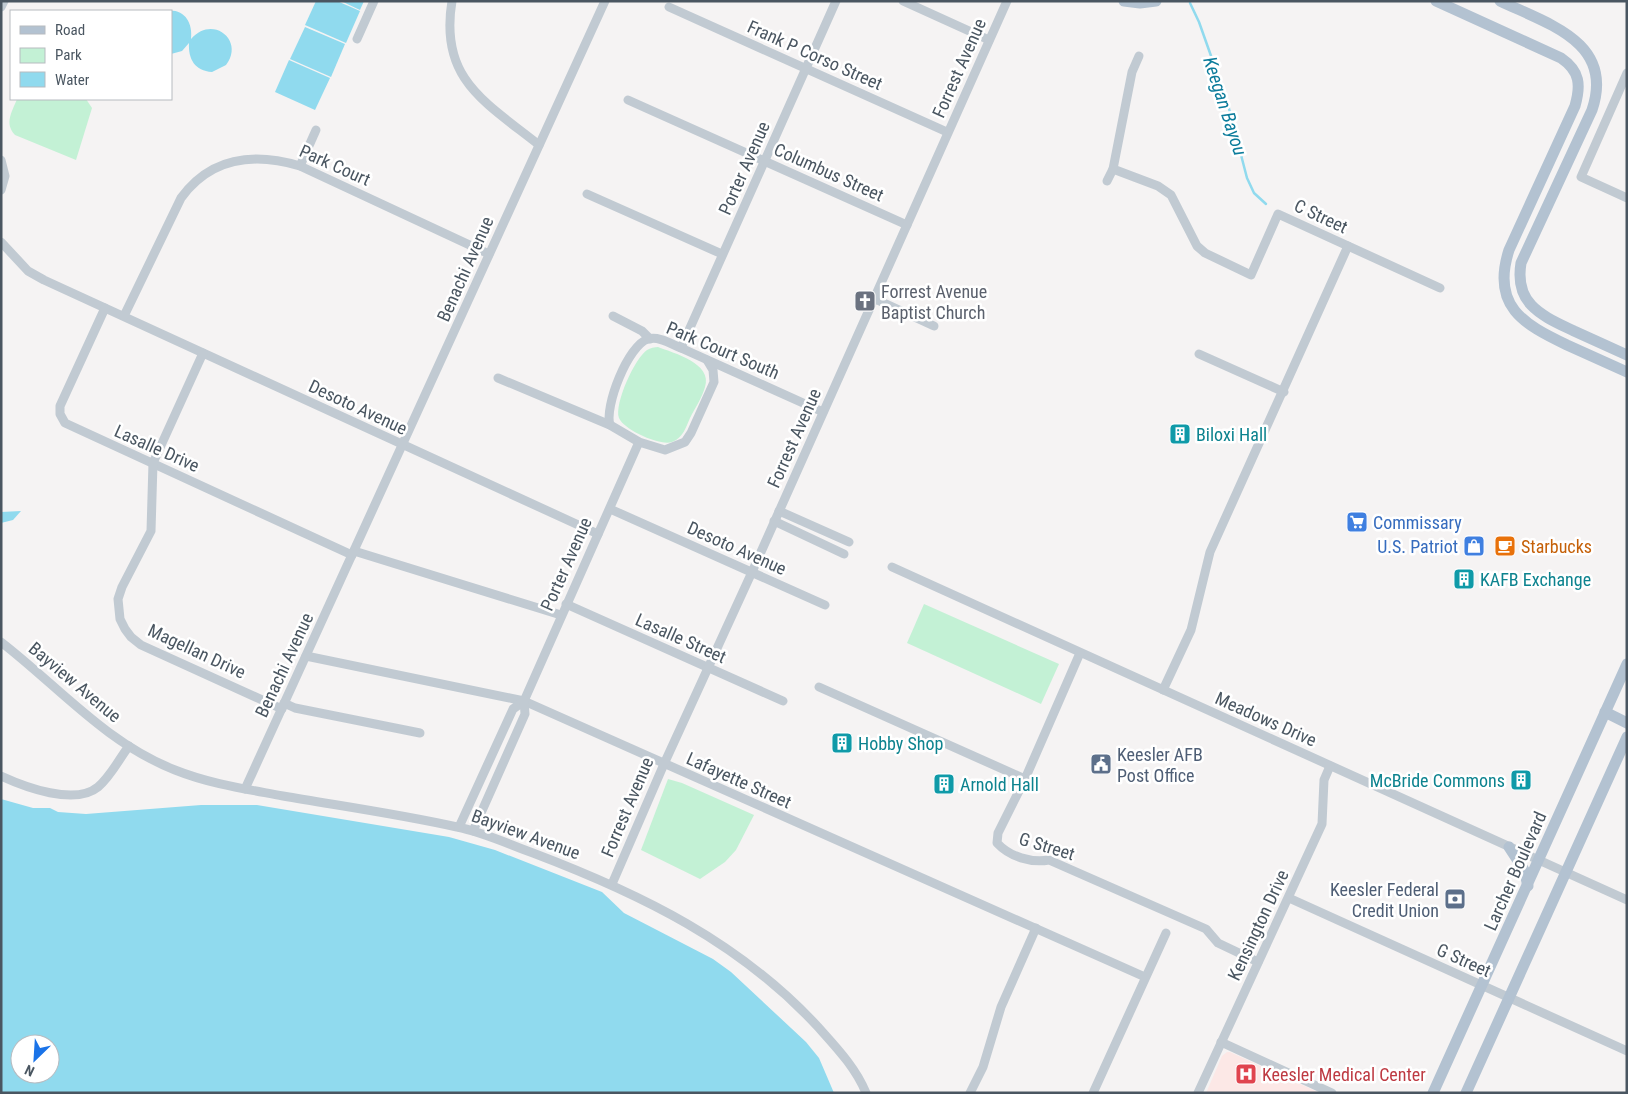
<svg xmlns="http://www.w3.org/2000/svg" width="1628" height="1094" font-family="'Roboto Condensed',sans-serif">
	<rect width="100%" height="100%" fill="#f5f3f3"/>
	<!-- medical -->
	<path fill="#fce8e6" d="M1227,1052h3l90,41h-114l16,-37z"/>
	<!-- green -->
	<g fill="#c3f1d5">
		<path d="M17,99h69l6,9 -16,52 -61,-25c-11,-12 -3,-23 2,-36z"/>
		<path d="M658,347c15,6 55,16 47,40 -3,11 -10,21 -15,31 -4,9 -7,20 -18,24 -12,4 -48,-12 -53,-24 -5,-14 16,-60 28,-68 3,-2 8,-3 11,-3z"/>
		<path d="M924,604l135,60 -18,40 -134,-61z"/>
		<path d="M668,779l14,4 72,32 -18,35 -11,12 -25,17 -59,-29z"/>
	</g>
	<!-- water -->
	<g fill="#90daee" fill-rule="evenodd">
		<path d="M316,1h21l23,10 -14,32 -41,-18z"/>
		<path d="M341,1h23l-4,9z"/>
		<path d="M165,11c19,-3 28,11 26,28 22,-25 54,2 35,26l-14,7c-17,-1 -24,-13 -23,-29l-7,8 -11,3v-43z"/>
		<path d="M305,27l40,17 -14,33 -41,-18z"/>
		<path d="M289,60l41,18 -15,32 -40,-18z"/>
		<path d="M21,511l-8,9 -12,3v-11z"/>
		<path d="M1,799l32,9h17l8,4 28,2 115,-9h56l192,32 46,13 107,42 22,21 89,46 18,13 75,70 13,16 15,35h-833zM20,1044h30v30h-30z"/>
	</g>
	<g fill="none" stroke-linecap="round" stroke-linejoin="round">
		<!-- stream -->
		<path stroke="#90daee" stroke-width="2.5" d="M1190,3l9,19 28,79 20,77 7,15 12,11"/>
		<!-- minor -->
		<g stroke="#c1cad2" stroke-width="9">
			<path d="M452,1c-13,78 33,101 87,144"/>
			<path d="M903,1l86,39"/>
			<path d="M1,7l3,-6"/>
			<path d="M669,7l278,125"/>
			<path d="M357,39l17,-38"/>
			<path d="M1627,73l-46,104 46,21"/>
			<path d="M628,100l279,125"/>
			<path d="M1,160l4,16 -4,14"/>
			<path d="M300,166l16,-36"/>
			<path d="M1113,169l45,17 13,9 26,51 8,7 46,22 27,-61 162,74"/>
			<path d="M1107,181l6,-12 19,-97 7,-16"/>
			<path d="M587,194l135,60"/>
			<path d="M1,242l27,29 16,9 554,254"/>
			<path d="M873,298l61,28"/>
			<path d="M105,308l-45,98v8l5,9 287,132"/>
			<path d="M124,316l57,-118c30,-41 72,-46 119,-32l189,88"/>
			<path d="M613,316l29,15 8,8"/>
			<path d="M681,348l155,-347"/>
			<path d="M203,353l-50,110 -2,68 -29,56 -4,12 2,20 5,10 6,8 10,8 141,64"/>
			<path d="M1199,354l85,38"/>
			<path d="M498,378l112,47 29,17 26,8 20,-8 6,-9 23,-51 -1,-12 -6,-10"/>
			<path d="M610,425c-6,-18 18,-80 38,-86 11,-3 23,5 33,9l142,64"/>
			<path d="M610,509l215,96"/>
			<path d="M779,511l70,31"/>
			<path d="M774,521l70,33"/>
			<path d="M354,551l207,64"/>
			<path d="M892,567l735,333"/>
			<path d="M566,604l217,97"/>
			<path d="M1,642c57,44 105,101 174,128 35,14 71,19 108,26 58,10 116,18 174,31 26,5 51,17 76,26 108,41 207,89 286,175 17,19 37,40 47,65"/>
			<path d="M1080,653l-55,126 -27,54 -1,10c13,14 34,20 52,17l157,69 12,14 40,19"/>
			<path d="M306,656l218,45 621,276"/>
			<path d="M819,687l206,92"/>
			<path d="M1163,690l28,-60 19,-78 138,-306"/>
			<path d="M284,703l11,5 125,25"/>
			<path d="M1,776c24,11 74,30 97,11 13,-11 21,-28 31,-41"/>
			<path d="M245,789l360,-788"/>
			<path d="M459,827l54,-118 11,-8"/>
			<path d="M473,831l52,-117 -1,-13 115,-259"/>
			<path d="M612,884l52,-120 88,-192 255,-571"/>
			<path d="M1289,898l338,153"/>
			<path d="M1221,1042l111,51"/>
			<path d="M970,1093l13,-26 18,-60 35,-79"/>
			<path d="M1093,1093l73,-160"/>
			<path d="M1198,1093l124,-269 2,-44 6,-14"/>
		</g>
		<!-- major -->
		<g stroke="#b3c2d1" stroke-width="11">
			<path d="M1124,1l16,2 16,-2"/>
			<path d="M1436,1l125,57c19,13 20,27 14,48l-66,144c-18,56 14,74 58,95 20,9 40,18 60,27"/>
			<path d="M1500,1c48,23 115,41 92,109l-71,153c-7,42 22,53 53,68 18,8 35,16 53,24"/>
			<path d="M1605,712l22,11"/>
			<path d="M1509,847l15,23 4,16"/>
			<path d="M1433,1093l194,-429"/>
			<path d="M1466,1093l161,-356"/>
		</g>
	</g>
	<!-- icons -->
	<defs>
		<g id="church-square" transform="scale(1.125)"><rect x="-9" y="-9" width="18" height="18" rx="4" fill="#6b7280" stroke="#fff"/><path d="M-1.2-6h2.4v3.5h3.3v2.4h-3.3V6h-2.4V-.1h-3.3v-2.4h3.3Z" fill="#fff"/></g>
		<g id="building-square" transform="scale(1.125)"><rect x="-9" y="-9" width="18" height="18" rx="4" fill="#0f9aa8" stroke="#fff"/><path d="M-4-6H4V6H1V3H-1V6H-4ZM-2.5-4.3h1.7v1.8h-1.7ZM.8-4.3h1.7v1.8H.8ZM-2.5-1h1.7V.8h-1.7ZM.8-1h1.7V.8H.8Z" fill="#fff"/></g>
		<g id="supermarket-square" transform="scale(1.125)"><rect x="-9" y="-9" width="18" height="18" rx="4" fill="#3f7fe0" stroke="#fff"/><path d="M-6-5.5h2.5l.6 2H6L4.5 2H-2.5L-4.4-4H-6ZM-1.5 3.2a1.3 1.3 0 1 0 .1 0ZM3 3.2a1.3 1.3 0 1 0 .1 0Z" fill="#fff"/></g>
		<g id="shop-square" transform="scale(1.125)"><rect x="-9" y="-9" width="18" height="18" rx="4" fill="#3f7fe0" stroke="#fff"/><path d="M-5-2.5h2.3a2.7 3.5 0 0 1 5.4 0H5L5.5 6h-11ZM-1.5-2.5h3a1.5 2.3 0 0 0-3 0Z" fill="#fff"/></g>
		<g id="cafe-square" transform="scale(1.125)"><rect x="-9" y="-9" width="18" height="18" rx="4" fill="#e8710a" stroke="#fff"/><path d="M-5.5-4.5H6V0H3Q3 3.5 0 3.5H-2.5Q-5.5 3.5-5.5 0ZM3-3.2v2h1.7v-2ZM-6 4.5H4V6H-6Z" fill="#fff"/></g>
		<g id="civic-square" transform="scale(1.125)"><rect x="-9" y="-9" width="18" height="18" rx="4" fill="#5c6f8a" stroke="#fff"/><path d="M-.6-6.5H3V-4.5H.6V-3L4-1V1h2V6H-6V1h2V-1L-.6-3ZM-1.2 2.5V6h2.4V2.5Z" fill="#fff"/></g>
		<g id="bank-square" transform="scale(1.125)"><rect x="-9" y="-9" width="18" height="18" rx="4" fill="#5c6f8a" stroke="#fff"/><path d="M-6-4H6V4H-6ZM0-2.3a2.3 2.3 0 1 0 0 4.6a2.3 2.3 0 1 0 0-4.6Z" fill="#fff"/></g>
		<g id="hospital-square" transform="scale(1.125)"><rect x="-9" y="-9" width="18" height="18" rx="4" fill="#e0444e" stroke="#fff"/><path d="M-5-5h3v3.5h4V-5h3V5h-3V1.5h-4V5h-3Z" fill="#fff"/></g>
	</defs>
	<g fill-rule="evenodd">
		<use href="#church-square" x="865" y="301"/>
		<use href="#building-square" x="1180" y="434"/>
		<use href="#supermarket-square" x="1357" y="522"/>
		<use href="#shop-square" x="1474" y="546"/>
		<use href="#cafe-square" x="1505" y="546"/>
		<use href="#building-square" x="1464" y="579"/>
		<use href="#building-square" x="842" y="743"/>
		<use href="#civic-square" x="1101" y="764"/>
		<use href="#building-square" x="1521" y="780"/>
		<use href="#building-square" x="944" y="784"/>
		<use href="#bank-square" x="1455" y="899"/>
		<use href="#hospital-square" x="1246" y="1074"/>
	</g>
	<g text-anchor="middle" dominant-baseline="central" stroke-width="5" stroke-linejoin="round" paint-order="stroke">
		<!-- street labels -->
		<g font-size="18" fill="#4a5661" stroke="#fff">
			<text transform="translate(815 55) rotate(24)">Frank P Corso Street</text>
			<text transform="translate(959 68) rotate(-66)">Forrest Avenue</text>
			<text transform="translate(335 165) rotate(24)">Park Court</text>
			<text transform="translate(744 168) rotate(-66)">Porter Avenue</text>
			<text transform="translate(829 172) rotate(24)">Columbus Street</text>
			<text transform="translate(1321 216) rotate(25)">C Street</text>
			<text transform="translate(465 269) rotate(-66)">Benachi Avenue</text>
			<text transform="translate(723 350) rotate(23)">Park Court South</text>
			<text transform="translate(358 407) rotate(25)">Desoto Avenue</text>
			<text transform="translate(794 438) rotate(-66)">Forrest Avenue</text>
			<text transform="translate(157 448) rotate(24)">Lasalle Drive</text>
			<text transform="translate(737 548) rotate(24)">Desoto Avenue</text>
			<text transform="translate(566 564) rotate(-66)">Porter Avenue</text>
			<text transform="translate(681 638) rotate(24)">Lasalle Street</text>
			<text transform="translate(197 651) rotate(25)">Magellan Drive</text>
			<text transform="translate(284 665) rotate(-65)">Benachi Avenue</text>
			<text transform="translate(75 682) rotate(40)">Bayview Avenue</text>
			<text transform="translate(1266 719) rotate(24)">Meadows Drive</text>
			<text transform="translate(739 780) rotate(24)">Lafayette Street</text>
			<text transform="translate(627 807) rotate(-67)">Forrest Avenue</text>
			<text transform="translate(526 834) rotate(20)">Bayview Avenue</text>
			<text transform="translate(1047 846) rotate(17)">G Street</text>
			<text transform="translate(1515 871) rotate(-66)">Larcher Boulevard</text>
			<text transform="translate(1258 925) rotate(-65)">Kensington Drive</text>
			<text transform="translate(1464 960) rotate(24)">G Street</text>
		</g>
		<!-- worship labels -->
		<g font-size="18" fill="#5b616d" stroke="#fff" text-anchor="start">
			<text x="881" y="291">Forrest Avenue<tspan x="881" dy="21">Baptist Church</tspan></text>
		</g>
		<!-- culture labels -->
		<g font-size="18" fill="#0d838f" stroke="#fff" text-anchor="start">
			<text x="1196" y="434">Biloxi Hall</text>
			<text x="1480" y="579">KAFB Exchange</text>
			<text x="858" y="743">Hobby Shop</text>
			<text x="1505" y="780" text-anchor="end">McBride Commons</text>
			<text x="960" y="784">Arnold Hall</text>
		</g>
		<!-- shop labels -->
		<g font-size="18" fill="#366cbe" stroke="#fff" text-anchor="start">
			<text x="1373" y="522">Commissary</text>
			<text x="1458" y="546" text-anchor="end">U.S. Patriot</text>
		</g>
		<!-- food labels -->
		<g font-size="18" fill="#c56008" stroke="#fff" text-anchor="start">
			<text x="1521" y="546">Starbucks</text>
		</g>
		<!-- service labels -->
		<g font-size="18" fill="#4e5e75" stroke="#fff" text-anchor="start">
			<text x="1117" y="754">Keesler AFB<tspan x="1117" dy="21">Post Office</tspan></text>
			<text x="1439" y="889" text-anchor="end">Keesler Federal<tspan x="1439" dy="21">Credit Union</tspan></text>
		</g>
		<!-- health labels -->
		<g font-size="18" fill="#be3a42" stroke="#fff" text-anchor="start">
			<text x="1262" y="1074">Keesler Medical Center</text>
		</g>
		<!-- water labels -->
		<g font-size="19" font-style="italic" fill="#0c7c9b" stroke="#fff">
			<text transform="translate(1225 106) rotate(72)">Keegan Bayou</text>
		</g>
	</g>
	<!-- border -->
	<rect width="1628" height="1094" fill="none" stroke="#4a5661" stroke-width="5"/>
	<!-- legend -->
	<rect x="10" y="10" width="162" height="90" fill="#ffffff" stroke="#b7bbc0"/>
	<rect x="20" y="26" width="25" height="8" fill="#b3c2d1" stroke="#b7bbc0"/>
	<text x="55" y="35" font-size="15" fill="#4a5661">Road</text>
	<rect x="20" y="48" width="25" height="15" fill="#c3f1d5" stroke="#b7bbc0"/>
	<text x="55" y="60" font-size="15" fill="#4a5661">Park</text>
	<rect x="20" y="72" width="25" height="15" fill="#90daee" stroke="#b7bbc0"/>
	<text x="55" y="85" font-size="15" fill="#4a5661">Water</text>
	<!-- north arrow -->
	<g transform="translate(35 1059) rotate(205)"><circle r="24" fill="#ffffff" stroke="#b7bbc0"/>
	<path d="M0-4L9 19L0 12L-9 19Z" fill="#1a73e8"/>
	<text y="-8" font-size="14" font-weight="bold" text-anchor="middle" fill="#4a5661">N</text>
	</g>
</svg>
